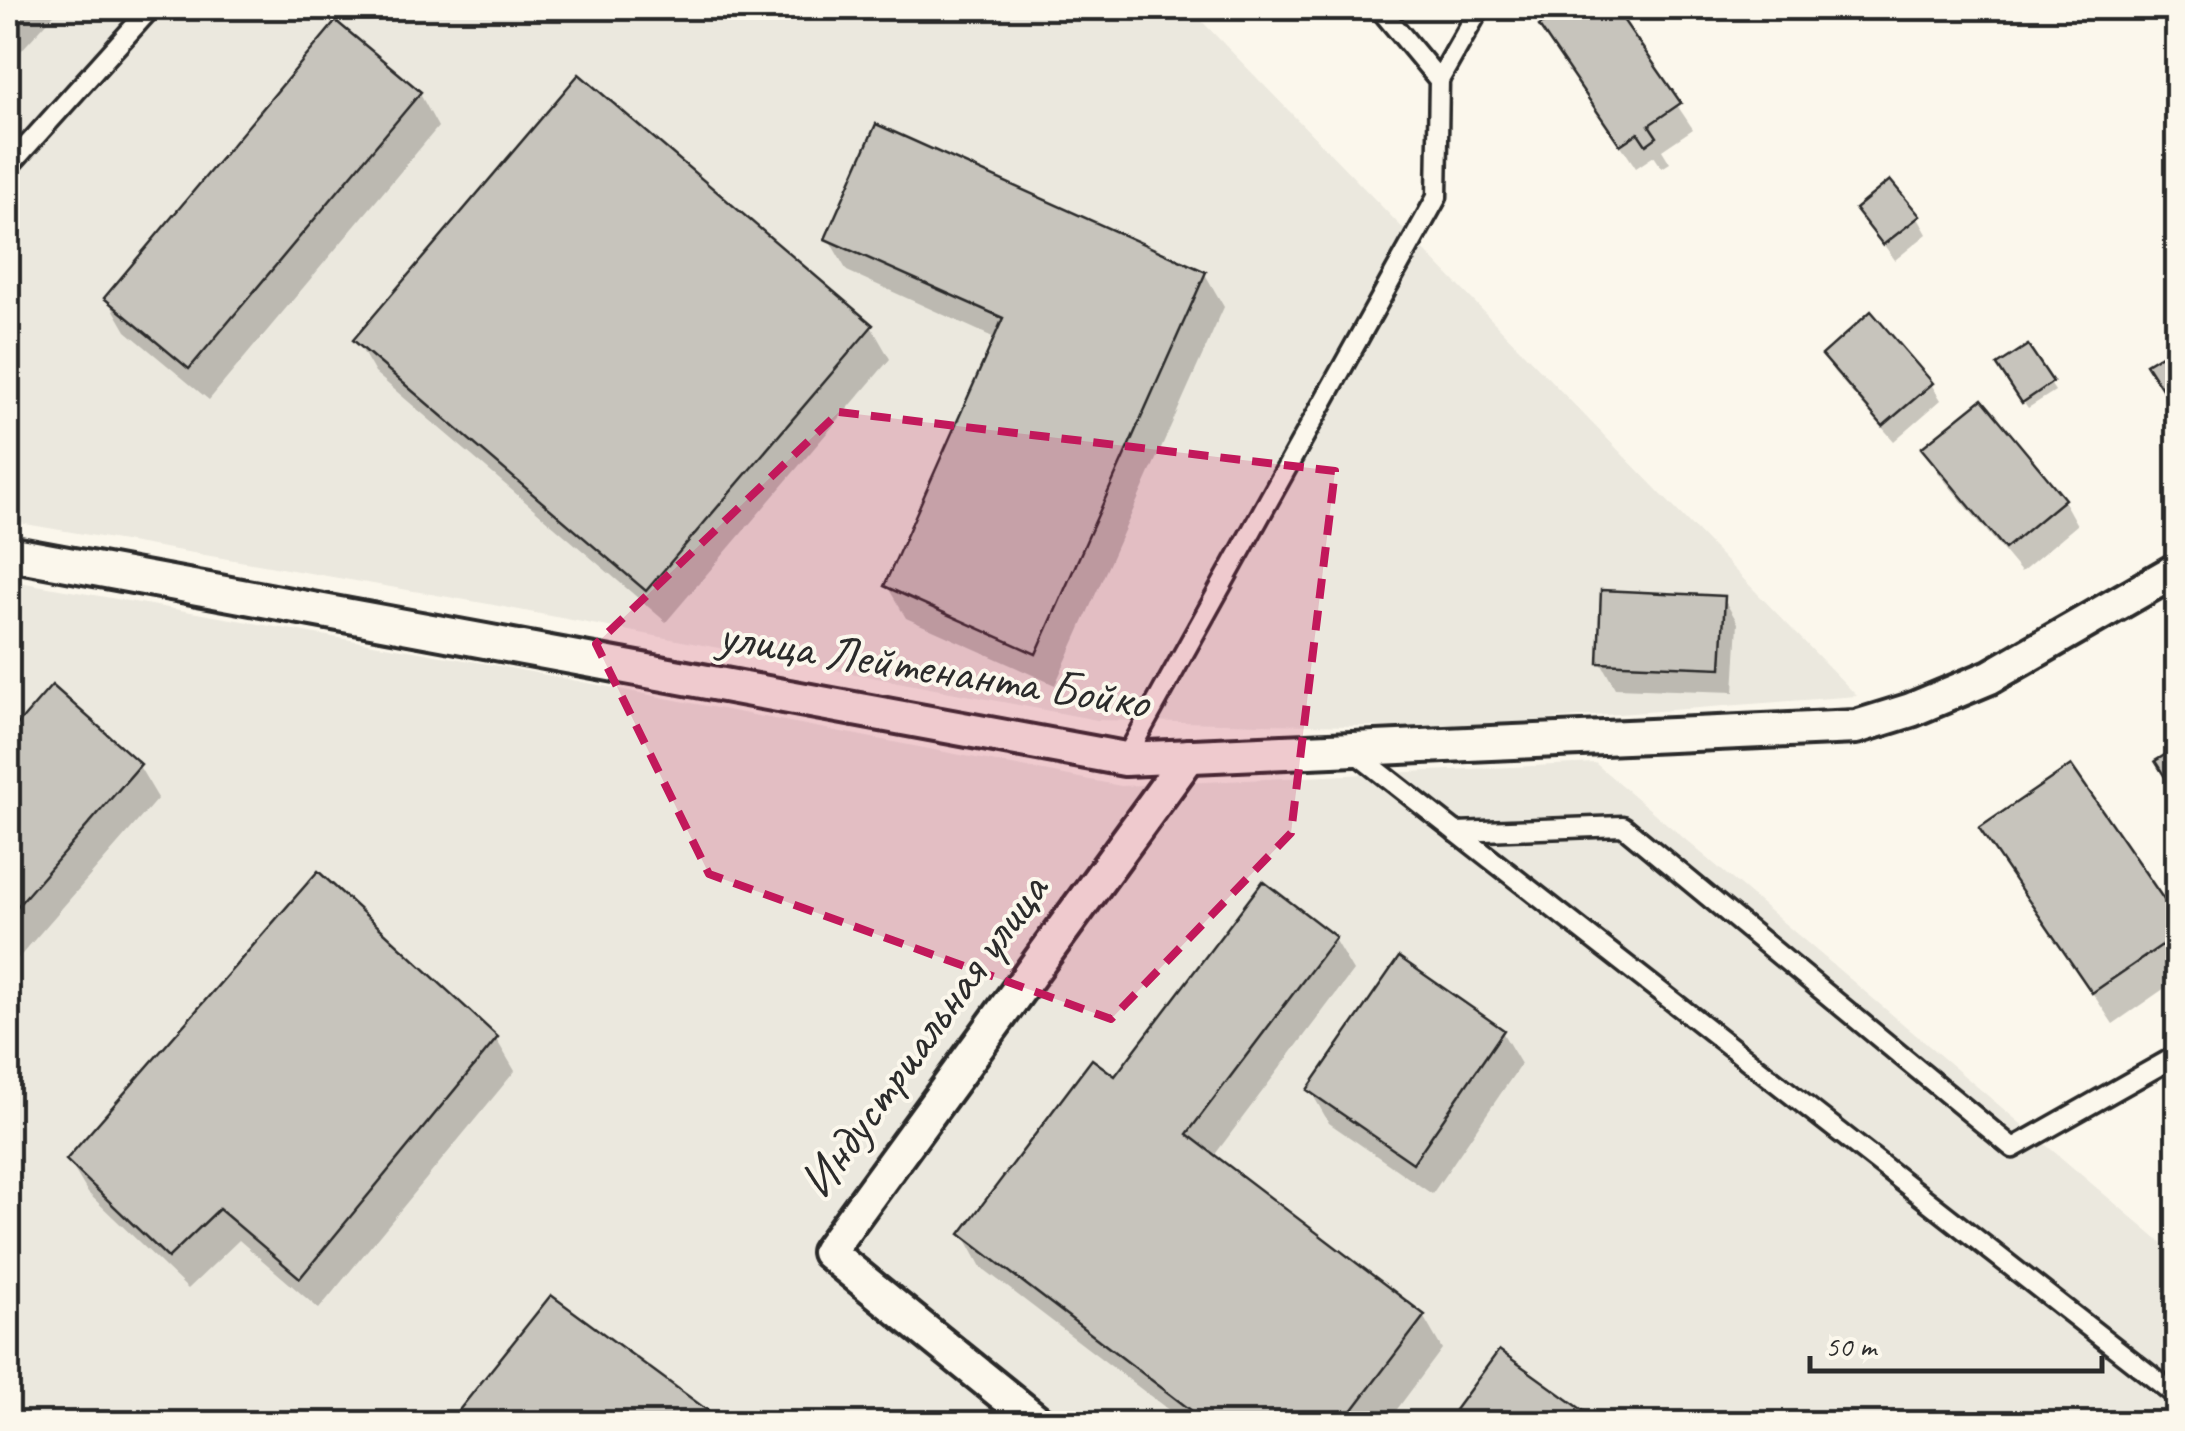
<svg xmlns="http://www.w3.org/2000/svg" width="2185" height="1431" font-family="Caveat,sans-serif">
	<rect width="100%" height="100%" fill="#fbf7ec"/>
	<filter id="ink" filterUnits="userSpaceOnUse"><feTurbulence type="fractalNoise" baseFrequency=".01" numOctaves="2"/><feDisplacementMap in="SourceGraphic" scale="20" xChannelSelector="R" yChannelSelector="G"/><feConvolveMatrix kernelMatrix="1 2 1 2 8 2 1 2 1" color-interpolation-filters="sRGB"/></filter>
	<g filter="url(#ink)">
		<!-- built -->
		<g fill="#ebe8de">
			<path d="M8,8h1181l668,688 -423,32 -337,-8 -614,-117 -475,-82z"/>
			<path d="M8,580l497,87 616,119 474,-23 582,493v167h-2169z"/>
		</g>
		<!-- shadow -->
		<g fill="#0003">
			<path d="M8,8h52l-52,57z"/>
			<path d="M1570,8h42l81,121 -31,21 8,13 -8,5 -8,-12 -18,12 -94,-141z"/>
			<path d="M337,24l83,70 18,33 -229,273 -83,-69 -19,-33z"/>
			<path d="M1858,210l60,8 9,16 -32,26z"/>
			<path d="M828,238l377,36 19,33 -169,378 -149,-67 -19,-32 110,-247 -150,-68z"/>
			<path d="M871,326l19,33 -224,263 -291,-249 -19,-33z"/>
			<path d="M2027,348l28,43 -27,17 -24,-35z"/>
			<path d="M1825,356l106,28 10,16 -47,41 -60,-69z"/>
			<path d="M1924,449l139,51 14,25 -56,47 -82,-98z"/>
			<path d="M1723,598l15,25 -4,69 -119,-4 -14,-25z"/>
			<path d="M8,718l11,9 120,39 19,32 -150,172z"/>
			<path d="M1983,829l195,95v55l-65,45z"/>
			<path d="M1334,939l19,32 -140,186 210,159 19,33 -56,75h-199l-206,-157 -18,-33 153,-154z"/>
			<path d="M1502,1032l19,32 -89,130 -103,-71 -19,-33z"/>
			<path d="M496,1039l19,32 -196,238 -80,-69 -51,49 -100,-96 -19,-32z"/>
		</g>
		<!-- building -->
		<g fill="#c7c4bc" stroke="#2b2b2b" stroke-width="2.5">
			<path d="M8,8h15l-15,17z"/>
			<path d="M1566,8h49l66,95 -32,22 8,12 -11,8 -8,-12 -18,12 -81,-119z"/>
			<path d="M336,21l85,71 -232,277 -85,-71z"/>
			<path d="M579,74l294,251 -227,266 -293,-251z"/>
			<path d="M876,124l330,148 -170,382 -152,-68 119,-268 -178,-79z"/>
			<path d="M1890,180l30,36 -37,29 -28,-36z"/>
			<path d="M1871,311l62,72 -50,43 -61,-71z"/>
			<path d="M2028,345l25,37 -31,21 -25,-38z"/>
			<path d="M2178,345v69l-32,-50z"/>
			<path d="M1982,399l83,100 -60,50 -84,-101z"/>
			<path d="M1601,590l124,6 -4,72 -123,-5z"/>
			<path d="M52,685l89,79 -133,153v-203l10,10z"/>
			<path d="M2178,747v51l-23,-37z"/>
			<path d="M2071,765l107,155v14l-86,59 -113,-165z"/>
			<path d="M318,871l180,166 -198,241 -81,-69 -51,49 -102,-98z"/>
			<path d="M1263,881l73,56 -149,197 238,181 -83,109h-133l-249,-190 132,-175 23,17z"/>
			<path d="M1399,957l105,73 -91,133 -106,-73z"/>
			<path d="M551,1295l175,129h-278z"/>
			<path d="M1499,1350l103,74h-127l-20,-14z"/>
		</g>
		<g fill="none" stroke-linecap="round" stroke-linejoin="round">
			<!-- service casing -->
			<g stroke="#2b2b2b" stroke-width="25">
				<g id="service">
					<path d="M1439,80l41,-72"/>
					<path d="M8,167l143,-159"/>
					<path d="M1354,752l824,645"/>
					<path d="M1125,759l312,-562 2,-117 -60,-72"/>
					<path d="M1456,832l167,-6 390,322 165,-93"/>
				</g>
			</g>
			<!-- minor casing -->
			<g stroke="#2b2b2b" stroke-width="40">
				<g id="minor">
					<path d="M8,553l1117,206 731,-32 55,-17 79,-33 188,-108"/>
					<path d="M1040,1424l-212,-172 361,-496"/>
				</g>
			</g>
			<!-- service -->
			<use href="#service" stroke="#fbf7ec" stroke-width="18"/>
			<!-- minor -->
			<use href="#minor" stroke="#fbf7ec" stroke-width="32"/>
		</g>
	</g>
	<!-- marked area -->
	<path fill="#c2185b" fill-opacity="0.2" stroke="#c2185b" stroke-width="8" stroke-dasharray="20 12" stroke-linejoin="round" d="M839,412l496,59 -44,362 -180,186 -402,-145 -113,-230z"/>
	<g text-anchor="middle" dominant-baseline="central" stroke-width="8" stroke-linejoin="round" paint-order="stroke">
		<!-- street labels -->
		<g font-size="50" fill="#2b2b2b" stroke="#fbf7ec">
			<text transform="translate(934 668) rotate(9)">улица Лейтенанта Бойко</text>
			<text transform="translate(923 1036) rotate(-54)">Индустриальная улица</text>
		</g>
	</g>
	<!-- margin -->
	<rect width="2185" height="1431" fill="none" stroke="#fbf7ec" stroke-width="40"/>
	<rect x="20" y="20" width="2145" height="1391" fill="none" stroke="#2b2b2b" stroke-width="4" filter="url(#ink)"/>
	<!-- scale -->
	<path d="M1810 1356v15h292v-15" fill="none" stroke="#2b2b2b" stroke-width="5"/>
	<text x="1825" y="1356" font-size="30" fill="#2b2b2b" stroke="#fbf7ec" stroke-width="8" paint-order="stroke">50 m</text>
</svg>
